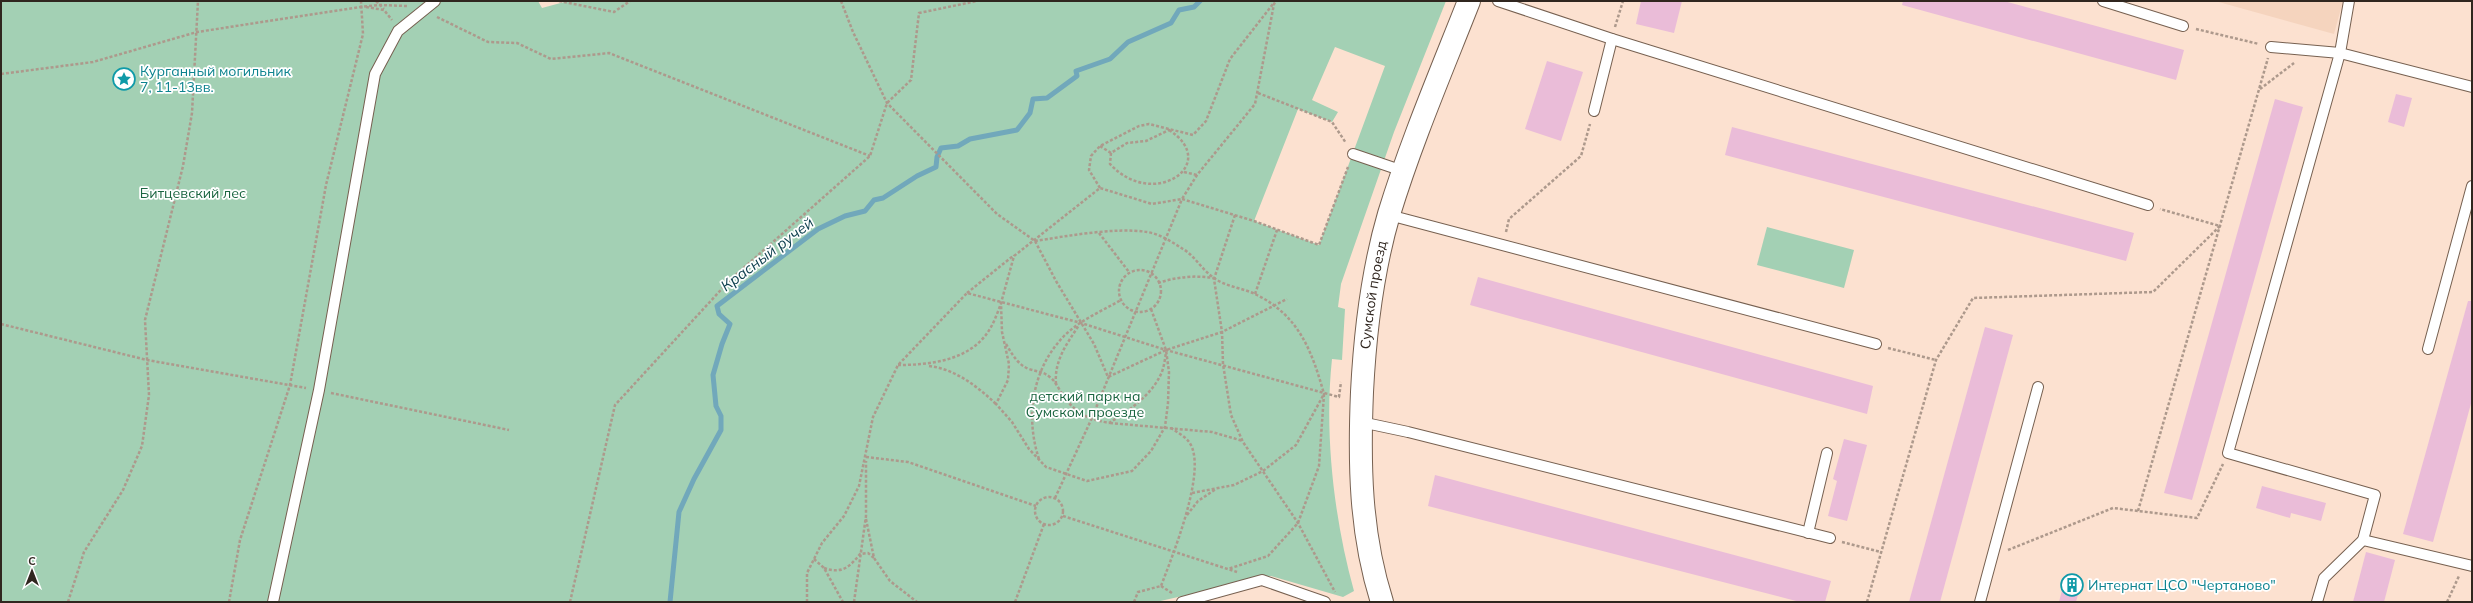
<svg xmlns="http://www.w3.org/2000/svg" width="2473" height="603" font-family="Mulish,sans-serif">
	<rect width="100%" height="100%" fill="#fce1d0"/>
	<!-- built -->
	<path fill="#f5d4be" d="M2215,1h128l-9,33z"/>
	<!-- green -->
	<g fill="#a3d0b4" fill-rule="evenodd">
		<path d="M1,1h537l4,7 26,-7h878l-52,131 -53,152 -3,23 7,2 -3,51 -10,-1c-8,75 2,160 22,232l-11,6 -72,-21 -115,26h-1155zM1335,47l50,19 -66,179 -65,-24 44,-112 34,13 6,-10 -26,-12z"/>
		<path d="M1767,227l87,23 -10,38 -87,-23z"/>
	</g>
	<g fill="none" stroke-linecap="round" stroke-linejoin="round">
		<!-- stream -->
		<path stroke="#71a8bb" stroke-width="5" d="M670,602l9,-90 15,-33 27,-49v-14l-5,-10 -3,-31 9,-31 8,-20 -11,-10 -2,-8 101,-77 27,-13 20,-5 9,-11 9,-2 34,-22 19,-9 1,-10 4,-9 17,-2 12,-7 47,-9 13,-17 3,-14 14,-1 30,-22 -1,-5 34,-12 18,-17 43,-19 8,-13 15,-3 6,-6"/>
	</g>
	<!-- building -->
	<g fill="#eabcd8">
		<path d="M1641,1h41l-8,32 -38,-9z"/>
		<path d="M1903,1h101l180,49 -8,30 -274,-75z"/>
		<path d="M1547,61l36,11 -22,69 -36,-12z"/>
		<path d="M2396,94l16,4 -8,29 -16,-5z"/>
		<path d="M2275,99l28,8 -111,393 -28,-7z"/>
		<path d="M1732,127l402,106 -8,28 -401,-106z"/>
		<path d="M1478,277l395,109 -6,28 -397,-109z"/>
		<path d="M2468,301h4v99l-39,142 -30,-8z"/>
		<path d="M1985,327l28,8 -73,267h-31z"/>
		<path d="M1844,439l23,6 -20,76 -19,-5 9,-35 -4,-2z"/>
		<path d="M1435,475l396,106 -6,21h-25l-372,-96z"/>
		<path d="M2262,486l64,17 -5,18 -30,-8 -1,5 -34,-10z"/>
		<path d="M2366,552l29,8 -11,42h-31z"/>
		<path d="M2066,574l16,5 -6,23h-17z"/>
	</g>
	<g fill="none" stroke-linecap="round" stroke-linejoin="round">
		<!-- service casing -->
		<g stroke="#766050" stroke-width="12">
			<g id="service">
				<path d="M1498,1l114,38 536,166"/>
				<path d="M2103,1l80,25"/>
				<path d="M2349,1l-9,52 132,34"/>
				<path d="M2271,47l69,6 -112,400 147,42 -12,45 -39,38 -7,24"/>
				<path d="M1594,111l18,-72"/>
				<path d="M1353,154l50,17"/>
				<path d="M1389,215l487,129"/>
				<path d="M2428,349l44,-163"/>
				<path d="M1361,422l47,10 422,106"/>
				<path d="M1808,533l19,-80"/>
				<path d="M2363,540l109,26"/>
				<path d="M273,602l46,-212 56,-316 23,-43 37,-30"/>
				<path d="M1182,602l80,-22 63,22"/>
				<path d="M1980,602l58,-215"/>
			</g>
		</g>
		<!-- tertiary casing -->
		<g stroke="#766050" stroke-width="24">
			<g id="tertiary">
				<path id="s1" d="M1382,602c-22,-69 -23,-138 -20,-210 3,-59 10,-120 27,-178 22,-72 52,-142 80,-213"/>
			</g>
		</g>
		<!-- path -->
		<g stroke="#ad998c" stroke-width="2.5" stroke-dasharray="3 2" stroke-linecap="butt">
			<path d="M376,1l8,8"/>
			<path d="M559,1l55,11 16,-11"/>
			<path d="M841,1l12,31 34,71 110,111 38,27 21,40 38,63 14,33 58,-27 56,-18 65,-33"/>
			<path d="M366,7l18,3 8,10"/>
			<path d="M437,17l51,25 29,1 34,16 58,-6 261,103"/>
			<path d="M1615,27l8,-26"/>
			<path d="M2196,29l63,15"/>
			<path d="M1,74l92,-12 104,-30 163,-25 20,-2 27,1"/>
			<path d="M2260,89l34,-26"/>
			<path d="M1258,93l74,29 14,21"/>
			<path d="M1169,130c53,34 -16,81 -59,34l1,-11 16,-10 19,-2z"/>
			<path d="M1100,146l11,7"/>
			<path d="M1184,172l13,3"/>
			<path d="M1100,188l-11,-18 2,-14 9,-10 39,-20 10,-2 44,11 13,-14 24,-62 43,-55"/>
			<path d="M1235,215l-21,64 8,53 1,32 8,51 12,27 55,81 37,69"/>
			<path d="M1506,232l3,-13 72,-63 9,-32"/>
			<path d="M1099,233l30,39"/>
			<path d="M1035,241c32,-5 81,-14 112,-9 13,2 25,10 36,17 12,7 19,21 31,29 12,9 30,10 43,17 42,21 55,56 67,99"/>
			<circle cx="1140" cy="291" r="21"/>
			<path d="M1158,283c18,-6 37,-8 55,-5"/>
			<path d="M967,293l46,-37"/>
			<path d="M1255,294l22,-64"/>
			<path d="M1151,309l15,41 3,22 -1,31 -3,24 -14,24 -19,20 -45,10 -41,-14 -17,-18 -17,-27 -16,-18 12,-24 1,-16 -7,-32 -1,-29 13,-47 86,-68 52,16 30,-5 15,-24 58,-71 19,-100 2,-3"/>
			<path d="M1,324l146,36 159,28"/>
			<path d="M1006,344c6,10 12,21 23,25 9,3 14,2 22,9 5,4 8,12 12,17 12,18 25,24 46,28 19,-12 42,-27 52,-49 3,-6 4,-15 5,-22"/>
			<path d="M1888,348l48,12"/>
			<path d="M898,365c34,0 75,-5 93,-38 4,-7 7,-16 10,-23"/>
			<path d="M929,366c26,3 48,20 67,38"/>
			<path d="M1056,384c-2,-24 11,-40 23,-59"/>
			<path d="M331,393l178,37"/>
			<path d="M1110,423l102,9 31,9"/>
			<path d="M866,457l42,5 128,44"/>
			<path d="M1039,459c-14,-42 -7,-90 25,-123 16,-16 38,-25 57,-36"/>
			<path d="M1192,493l42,-8 29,-14 33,-26 28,-51 -5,72 -21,57 -30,33 -40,13"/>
			<circle cx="1049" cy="511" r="14"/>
			<path d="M1055,498l36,-78 91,-221 72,22 65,24 29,-78"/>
			<path d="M2138,511l130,-453"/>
			<path d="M1187,515l11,-14 18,-12"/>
			<path d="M1063,516l174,56"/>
			<path d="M866,519l8,39 16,23 27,21"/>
			<path d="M1842,542l39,10"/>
			<path d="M2008,550l105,-42 84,10 26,-54"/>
			<path d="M814,559l10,9 19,34"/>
			<path d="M824,568c17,6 25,0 36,-14l8,-1 6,5"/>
			<path d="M1161,586l11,7"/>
			<path d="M68,602l16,-50 39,-62 19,-44 7,-51 -4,-75 38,-154 9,-53 6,-112"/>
			<path d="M229,602l11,-62 50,-155 36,-200 37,-151 -2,-33"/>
			<path d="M570,602l45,-197 115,-125 140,-124 17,-53 24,-23 8,-67 58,-12"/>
			<path d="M807,602v-29l15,-30 22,-27 15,-30 14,-69 25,-52 69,-72 114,30 85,27 173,47 2,-15"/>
			<path d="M854,602l12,-86v-55"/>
			<path d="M1015,602l29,-78"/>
			<path d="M1134,602l4,-10 23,-6c10,-27 48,-118 28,-144 -4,-6 -13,-10 -19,-15"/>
			<path d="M1867,602l69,-242 37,-62 180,-6 67,-66 -60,-17"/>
			<path d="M2447,602l12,-26"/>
		</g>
		<!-- service -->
		<use href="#service" stroke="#fff" stroke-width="10"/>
		<!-- tertiary -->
		<use href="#tertiary" stroke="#fff" stroke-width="22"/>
	</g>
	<!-- icons -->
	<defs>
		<g id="sight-ring" transform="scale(1.15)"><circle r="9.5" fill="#fff" stroke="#0f9aa8" stroke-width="1.5"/><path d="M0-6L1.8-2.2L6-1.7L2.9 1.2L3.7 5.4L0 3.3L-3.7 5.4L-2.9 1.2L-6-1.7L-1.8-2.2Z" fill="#0f9aa8"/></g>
		<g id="building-ring" transform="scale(1.15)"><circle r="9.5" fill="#fff" stroke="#0f9aa8" stroke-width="1.5"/><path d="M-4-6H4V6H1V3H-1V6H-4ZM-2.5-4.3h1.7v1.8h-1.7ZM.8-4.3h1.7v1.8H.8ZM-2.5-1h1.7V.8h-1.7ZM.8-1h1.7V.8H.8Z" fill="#0f9aa8"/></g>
	</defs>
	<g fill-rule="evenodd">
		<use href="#sight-ring" x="124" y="79"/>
		<use href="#building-ring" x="2072" y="585"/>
	</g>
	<g text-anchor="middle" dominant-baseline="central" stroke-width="3.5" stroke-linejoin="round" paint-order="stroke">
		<!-- culture labels -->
		<g font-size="14" fill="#0d838f" stroke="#fff" text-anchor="start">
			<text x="140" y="71">Курганный могильник<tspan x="140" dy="16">7, 11-13вв.</tspan></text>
			<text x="2088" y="585">Интернат ЦСО "Чертаново"</text>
		</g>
		<!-- park labels -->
		<g font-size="14" fill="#1a6540" stroke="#fff">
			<text x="193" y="193">Битцевский лес</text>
			<text x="1085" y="396">детский парк на<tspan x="1085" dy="16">Сумском проезде</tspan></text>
		</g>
		<!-- street labels -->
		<g font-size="14" fill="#30261f" stroke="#fff">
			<text stroke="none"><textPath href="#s1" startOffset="310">Сумской проезд</textPath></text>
		</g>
		<!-- water labels -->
		<g font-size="15" font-style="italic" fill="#114250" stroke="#fff">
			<text transform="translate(767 254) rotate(-37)">Красный ручей</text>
		</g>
	</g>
	<!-- border -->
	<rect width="2473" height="603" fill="none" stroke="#30261f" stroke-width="4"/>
	<!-- north arrow -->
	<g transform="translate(32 571)" stroke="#ffffff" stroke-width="3" paint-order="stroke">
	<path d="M0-3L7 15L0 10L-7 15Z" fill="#30261f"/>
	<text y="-6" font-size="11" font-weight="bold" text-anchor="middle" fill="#30261f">С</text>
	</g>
</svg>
